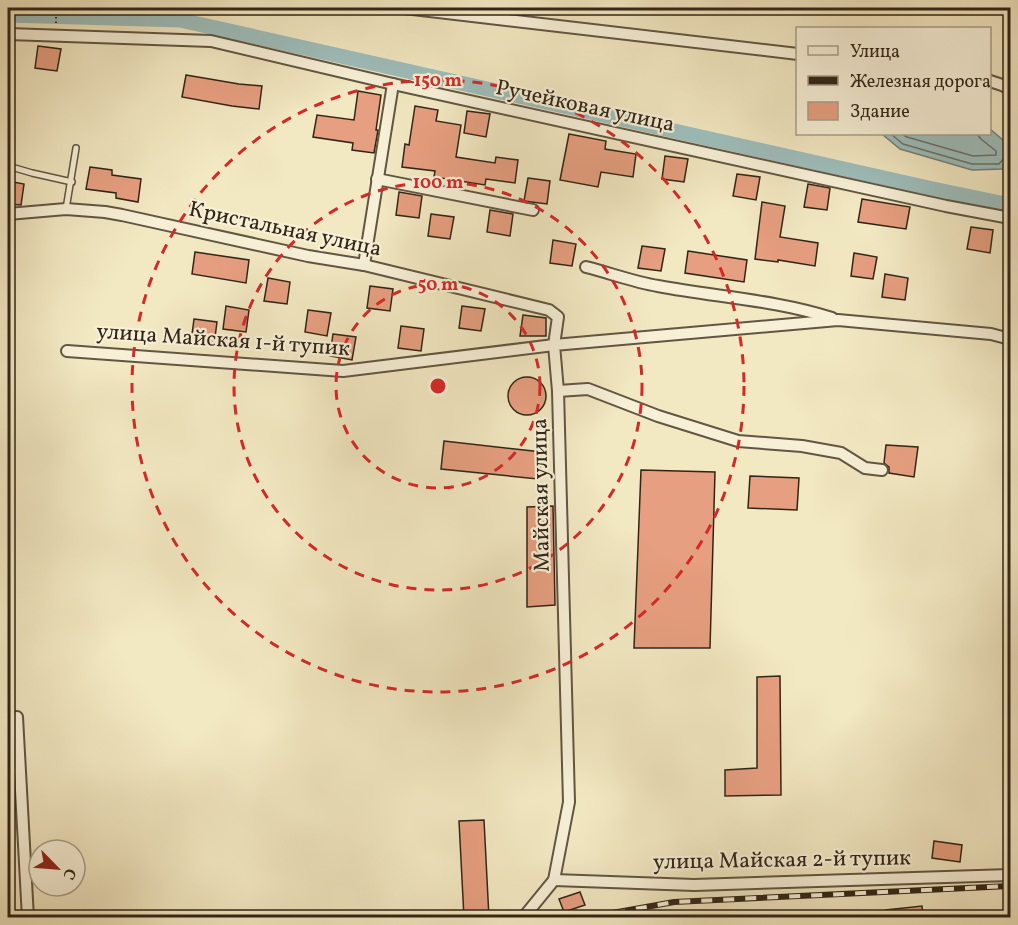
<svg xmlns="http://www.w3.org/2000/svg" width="1018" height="925" font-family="Vollkorn,serif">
	<rect width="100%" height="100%" fill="#f2e8c2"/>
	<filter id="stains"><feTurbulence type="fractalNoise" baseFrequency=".00333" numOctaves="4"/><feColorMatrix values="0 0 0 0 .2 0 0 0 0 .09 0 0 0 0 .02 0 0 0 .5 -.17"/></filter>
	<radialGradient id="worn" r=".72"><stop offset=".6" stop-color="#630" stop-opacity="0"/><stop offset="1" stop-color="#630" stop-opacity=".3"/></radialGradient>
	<!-- water -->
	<path fill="#9ebebc" stroke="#72817a" stroke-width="1.5" d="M990,129l20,17v14l-8,9 -30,1 -72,-21 -18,-15h108z"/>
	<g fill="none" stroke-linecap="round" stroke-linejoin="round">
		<!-- shore -->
		<g stroke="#68726a" stroke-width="1.5">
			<path d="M891,134l12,10 69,20h27l6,-7 5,-1"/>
			<path d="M902,134l5,3 66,19 23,-1v-4l-15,-12 -4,-5"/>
		</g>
		<!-- canal -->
		<path stroke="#9ebebc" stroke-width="15" d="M8,15l172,5 753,169 77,16"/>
	</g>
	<!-- building -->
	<g fill="#e69f80" stroke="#312517" stroke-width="1.5">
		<path d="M38,46l23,3 -4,22 -22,-3z"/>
		<path d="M186,75l53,9 23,2 -3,23 -27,-3 -50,-9z"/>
		<path d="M358,91l23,4 -5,35h2l-4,23 -22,-3 1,-7 -40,-6 4,-22 37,5z"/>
		<path d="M415,106l23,4 -2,11 25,4 -5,32 39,6 1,-6 22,3 -3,23 -29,-4 -1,6 -51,-8 1,-6 -33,-4 3,-23 4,1z"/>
		<path d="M467,111l23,3 -4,23 -22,-4z"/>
		<path d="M569,134l37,7 -1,8 31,5 -3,23 -32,-5 -3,15 -38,-7z"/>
		<path d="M665,156l23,3 -4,23 -22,-3z"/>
		<path d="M90,167l22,3v5l29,4 -3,23 -22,-4v-5l-30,-4z"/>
		<path d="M737,174l23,3 -4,23 -23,-4z"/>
		<path d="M528,178l22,3 -3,23 -23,-3z"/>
		<path d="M8,181l16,3 -3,21 -13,-1z"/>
		<path d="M808,184l22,4 -3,22 -23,-3z"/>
		<path d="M399,192l23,4 -3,22 -23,-3z"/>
		<path d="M862,199l48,8 -4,22 -48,-7z"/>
		<path d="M762,202l23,4 -5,31 38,6 -3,23 -37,-6v2l-23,-3z"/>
		<path d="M490,210l23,4 -3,22 -23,-4z"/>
		<path d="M431,214l23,3 -4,22 -22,-3z"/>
		<path d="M971,227l22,3 -3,23 -23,-4z"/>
		<path d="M553,240l23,4 -4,22 -22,-3z"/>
		<path d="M642,246l23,3 -4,22 -23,-3z"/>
		<path d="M688,251l59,9 -3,22 -59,-9z"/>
		<path d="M195,252l54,8 -3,23 -54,-9z"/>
		<path d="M854,253l23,4 -4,22 -22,-3z"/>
		<path d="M885,274l23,4 -3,22 -23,-3z"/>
		<path d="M268,278l22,4 -3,22 -23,-3z"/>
		<path d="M370,286l23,3 -3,22 -23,-3z"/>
		<path d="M226,306l23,4 -3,22 -23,-3z"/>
		<path d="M462,306l23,3 -4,22 -22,-3z"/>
		<path d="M308,310l23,3 -4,23 -22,-4z"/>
		<path d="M523,315l23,3v18h-26z"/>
		<path d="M194,319l23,3 -3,23 -23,-3z"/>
		<path d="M401,326l23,3 -3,22 -23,-3z"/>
		<path d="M333,334l23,3 -4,23 -22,-4z"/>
		<circle cx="527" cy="396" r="19"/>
		<path d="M444,441l98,11 -4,27 -97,-10z"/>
		<path d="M886,445l32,2 -4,30 -25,-4v-6l-5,-4z"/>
		<path d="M641,470l74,2 -5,176h-76z"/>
		<path d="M750,476l49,2 -2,32 -49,-2z"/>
		<path d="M553,506l2,99 -28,2v-100z"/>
		<path d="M780,676l1,119 -56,1v-26l32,-2v-91z"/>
		<path d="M484,820l5,98h-25l-5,-97z"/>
		<path d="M934,841l28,4 -2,17 -28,-4z"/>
		<path d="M580,892l5,13 -21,7 -5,-13z"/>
		<path d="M922,906l1,12h-36l-1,-8z"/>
	</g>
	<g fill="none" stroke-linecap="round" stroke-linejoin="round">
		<!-- lane casing -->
		<g stroke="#615642" stroke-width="8">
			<g id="lane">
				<path d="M8,166l24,7 40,9"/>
				<path d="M66,209l10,-61"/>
			</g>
		</g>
		<!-- street casing -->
		<g stroke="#615642" stroke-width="14">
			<g id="street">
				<path d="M404,8l394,46"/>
				<path d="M8,34l203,7 182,43 553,122 64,12"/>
				<path d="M990,81l12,4 8,4"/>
				<path d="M377,179l156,31"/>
				<path d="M8,214l58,-5 39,3 17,3 186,41 56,9 185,45 9,7 -4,28 -211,26 -276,-20"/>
				<path d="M364,265l29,-181"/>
				<path d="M586,267c24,6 48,15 72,19 58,11 118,14 174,32"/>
				<path d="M558,391l30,-2 70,27 80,25 64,5 39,7 24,15 17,2"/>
				<path d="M17,717l11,201"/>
				<path d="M554,880l140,5 316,-10"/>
				<path d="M523,918l31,-38 15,-78 -11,-411 -4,-46 284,-25 153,14 19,5"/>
			</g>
		</g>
		<!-- path -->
		<path stroke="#312517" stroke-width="2" stroke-dasharray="1.5 3" stroke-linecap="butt" d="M56,8v16"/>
		<!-- lane -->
		<use href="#lane" stroke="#f7f0d7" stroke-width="5"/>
		<!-- street -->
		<use href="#street" stroke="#f7f0d7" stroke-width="10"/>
		<!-- rail casing -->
		<g stroke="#312517" stroke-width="6">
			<path id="rail" d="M593,918l8,-3 73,-13 336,-16"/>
		</g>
		<!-- rail -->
		<use href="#rail" stroke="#f7f0d7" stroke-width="4" stroke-dasharray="11" stroke-linecap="butt"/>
	</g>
	<!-- distance rings -->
	<g fill="none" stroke="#d62828" stroke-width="3" stroke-dasharray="10 8">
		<circle cx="438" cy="386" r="102"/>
		<circle cx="438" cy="386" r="204"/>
		<circle cx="438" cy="386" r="306"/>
	</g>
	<g text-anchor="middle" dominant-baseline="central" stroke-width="4.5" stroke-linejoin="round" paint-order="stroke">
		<!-- street labels -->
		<g font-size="22" fill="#312517" stroke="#f7f0d7">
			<text transform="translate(585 107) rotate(12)">Ручейковая улица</text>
			<text transform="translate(285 230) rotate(12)">Кристальная улица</text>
			<text transform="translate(223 341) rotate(4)">улица Майская 1-й тупик</text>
			<text transform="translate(542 495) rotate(-91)">Майская улица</text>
			<text transform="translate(782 861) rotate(-1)">улица Майская 2-й тупик</text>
		</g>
	</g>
	<circle cx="438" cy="386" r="9" fill="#d62828" stroke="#f7f0d7" stroke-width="3"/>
	<g font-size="18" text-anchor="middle" font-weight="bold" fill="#d62828" stroke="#f7f0d7" stroke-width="4.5" stroke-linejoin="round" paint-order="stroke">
		<text x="438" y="86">150 m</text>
		<text x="438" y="188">100 m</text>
		<text x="438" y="290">50 m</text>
	</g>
	<!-- margin -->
	<rect width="1018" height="925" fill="none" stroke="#f2e8c2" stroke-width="30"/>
	<rect x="9" y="9" width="1000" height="907" fill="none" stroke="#312517" stroke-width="3"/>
	<rect x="15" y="15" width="988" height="895" fill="none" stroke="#312517" stroke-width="1.5"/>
	<!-- legend -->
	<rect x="796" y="27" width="195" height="108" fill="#f7f0d7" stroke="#a89f8a" stroke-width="1.5"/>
	<rect x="808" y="46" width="30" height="9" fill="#f7f0d7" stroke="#a89f8a" stroke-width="1.5"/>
	<text x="850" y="57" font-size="18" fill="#312517">Улица</text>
	<rect x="808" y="76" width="30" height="9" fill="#312517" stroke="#a89f8a" stroke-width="1.5"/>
	<text x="850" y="87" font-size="18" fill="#312517">Железная дорога</text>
	<rect x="808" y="102" width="30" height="18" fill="#e69f80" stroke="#a89f8a" stroke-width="1.5"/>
	<text x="850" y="117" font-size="18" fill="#312517">Здание</text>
	<!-- north arrow -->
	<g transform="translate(57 868) rotate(115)"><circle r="28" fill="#f7f0d7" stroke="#a89f8a" stroke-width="1.5"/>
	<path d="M0-4.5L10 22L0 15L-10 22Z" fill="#8f2418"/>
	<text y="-9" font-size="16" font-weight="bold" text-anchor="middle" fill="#312517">С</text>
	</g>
	<rect width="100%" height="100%" filter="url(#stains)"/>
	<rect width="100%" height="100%" fill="url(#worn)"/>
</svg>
